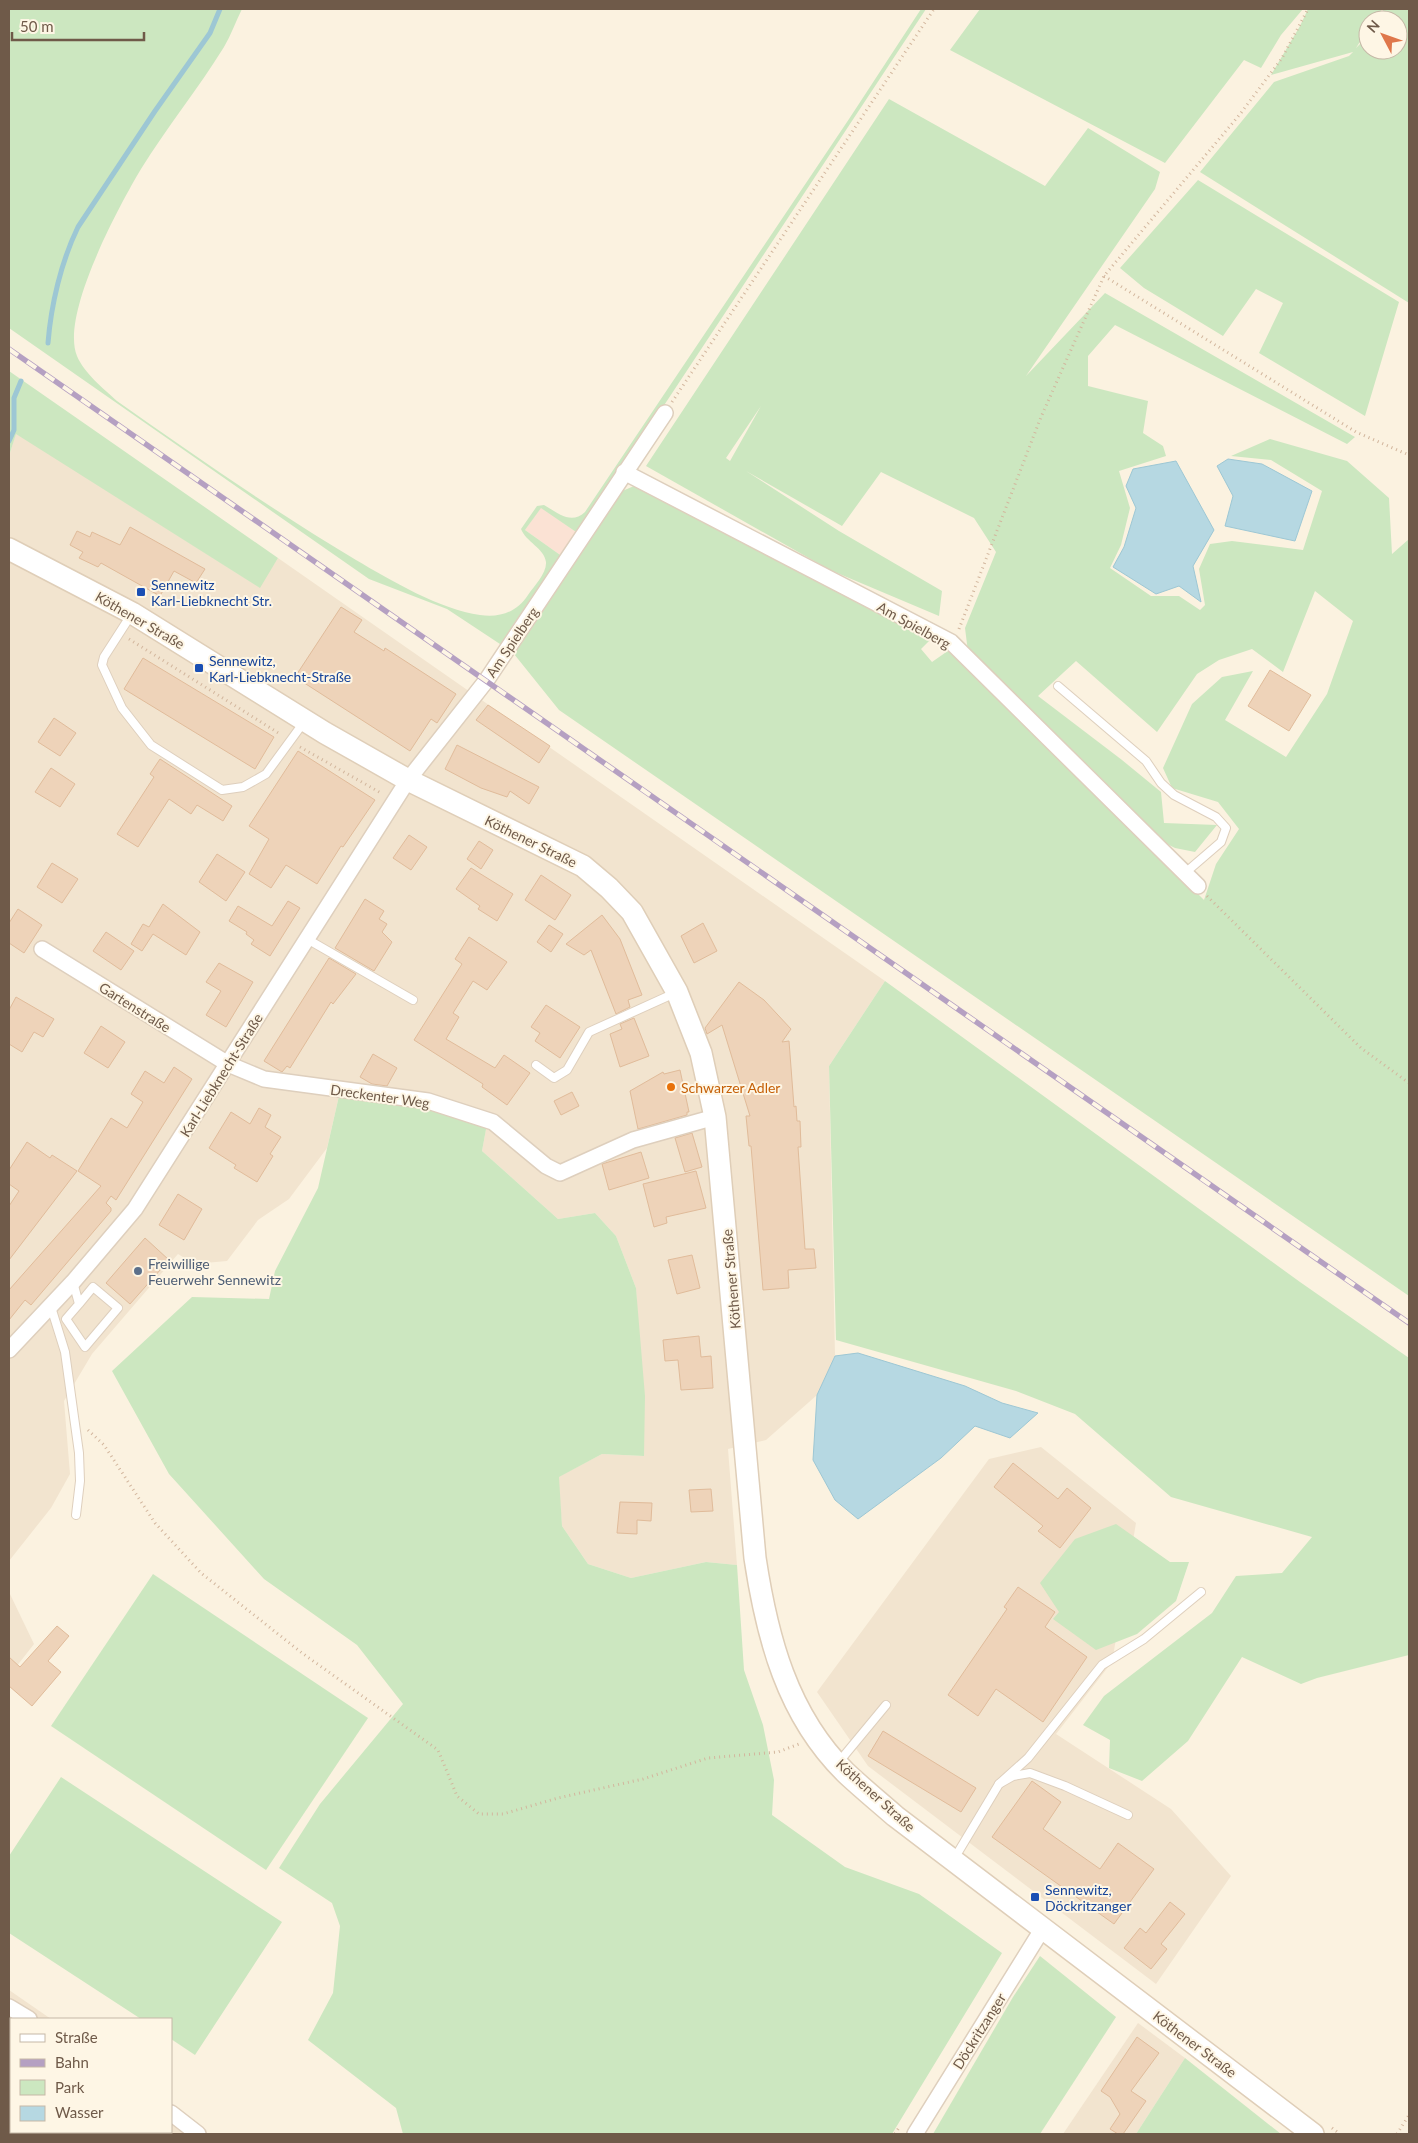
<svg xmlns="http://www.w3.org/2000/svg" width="1418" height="2143" font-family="Lato,sans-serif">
	<rect width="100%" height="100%" fill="#fbf2e0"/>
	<!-- residential -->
	<g fill="#f2e4cf">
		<path d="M16,433l243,154 19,-29 607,423 -56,85 6,290 -18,39 -51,45 -38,9 9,116 -31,-3 -75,16 -43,-14 -26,-38 -4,-49 44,-23 42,2 -8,-168 -20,-52 -21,-23 -37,6 -76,-68 5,-27 -148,-28 -12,52 -38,51 -31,21 -31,41 -33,3 -16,-10 -86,100 -28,47 6,73 -19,34 -42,53v-1105z"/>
		<path d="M1041,1447l95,76 -24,139 -56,72 115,75 60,67 -75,108 -288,-218 -51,-74 172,-233z"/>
		<path d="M9,1592l25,52 -25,32z"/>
		<path d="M9,1990l42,29h-40v113h160v-24l34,26h-196z"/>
		<path d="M1138,2023l47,35 -49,76h-73z"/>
	</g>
	<!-- commercial -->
	<path fill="#fbe2d4" d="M541,507l38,27 -16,23 -38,-27z"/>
	<!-- green -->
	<g fill="#cce7c0" fill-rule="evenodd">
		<path d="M9,9h233c-6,12 -11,26 -18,38 -26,42 -57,80 -83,122 -22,37 -81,146 -64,187 7,17 27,33 40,45 78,55 157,110 239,159 34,20 85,50 124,55 20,3 37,-3 48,-20 6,-9 19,-22 18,-33 -2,-14 -20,-20 -25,-33l16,-23 7,-1c14,8 27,20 41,7l264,-393 72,-110h5l-347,525 -38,-26 -16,22 38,27 -60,89 -56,-37 -78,-30 -360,-251z"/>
		<path d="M980,9h323l-22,26 -20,33 -17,-8 -79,103 -215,-113z"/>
		<path d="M1308,9h74l-8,11h-6v9l-12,19 12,-12v14h30v-30h-21l7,-11h25v294l-209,-131 74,-90 75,-26 4,-4 -82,23 29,-49z"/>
		<path d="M889,99l156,87 43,-58 72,44 -5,17 -129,187 79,-83 250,144 -8,7 -232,-119 -27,31v30l60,15 -5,32 20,13 3,10 -47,15 11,37 -9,37 -11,23 41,28h28l21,14 5,-5 -6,-36 11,-25 22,-3 71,9 19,-59 -51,-31 -40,-4 39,-17 77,22 42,37 3,56 17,-15v757l-850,-586 -45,-56 106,-162 14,-6 15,2 282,151 -10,10 11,13 20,-14 252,252 12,-36 23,-35 -21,-27 -46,-14 -9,-20 29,-64 30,-27 31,-6 -28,49 61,37 41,-63 26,-73 -38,-30 -32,81 -31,-23 -33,11 -22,14 -40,58 -81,-71 -38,35 84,64 39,32 3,31 53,2 -22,27 -20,-4 -16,-8 -191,-188 -3,-24 31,-76 -22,-34 -93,-46 -39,54 -96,-55 93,60 103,60 -3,25 -109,-46 -184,-104zM761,406l-31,55 -4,-3z"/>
		<path d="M1198,180l201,122 -34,114 -106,-63 24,-50 -27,-14 -33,47 -79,-48 -24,-20z"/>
		<path d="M9,371l269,187 -18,30 -244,-154 -7,22z"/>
		<path d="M885,981l415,301 109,76v297l-92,23 -16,6 -59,-27 -54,84 -46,40 -33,-13 1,-28 -27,-15 21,-29 108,-83 24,-37 46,-3 30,-36 -141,-40 -96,-83 -59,-23 -180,-51 -7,-274z"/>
		<path d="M339,1096l81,9 67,19 -5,27 76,68 37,-6 21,23 20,52 9,108 -1,60 -42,-2 -43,23 3,49 26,38 43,14 75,-16 31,3 7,105 19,55 11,55 -2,35 73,52 74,27 83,59 -110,181h-489l-7,-26 -88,-68 25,-47 7,-67 -8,-23 -53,-35 41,-64 83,-100 -46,-59 -93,-66 -95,-105 -57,-103 80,-74 77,2 6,-28 43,-83z"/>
		<path d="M1116,1524l54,38h19l-13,39 -39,33 -41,16 -43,-31 6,-7 -19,-29 35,-44z"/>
		<path d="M153,1574l215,144 -102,152 -215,-144z"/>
		<path d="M61,1777l221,145 -87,133 -24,-16v-20h-30l-132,-86v-77z"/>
		<path d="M1040,1956l76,61 -76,117h-107l80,-137z"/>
		<path d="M1185,2058l96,76h-145z"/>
	</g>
	<!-- water -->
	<g fill="#b6d8e2" stroke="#9dc7d4">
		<path d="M1228,459l34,5 50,27 -17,50 -70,-15 8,-30 -16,-30z"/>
		<path d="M1176,461l38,69 -21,36 8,36 -22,-16 -23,8 -43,-27 11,-20 12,-39 -10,-22 7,-17z"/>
		<path d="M858,1353l107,33 37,17 36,10 -28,25 -35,-12 -34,32 -83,61 -23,-19 -22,-40 4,-65 18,-39z"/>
	</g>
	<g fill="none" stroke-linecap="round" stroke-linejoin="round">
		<!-- stream -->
		<g stroke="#9dc7d4" stroke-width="5">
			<path d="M48,343c3,-38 13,-81 30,-116l77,-116 55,-78 10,-24"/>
			<path d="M9,441l5,-11v-32l7,-17"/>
		</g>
	</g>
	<!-- building -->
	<g fill="#eed3b9" stroke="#e0bb9a">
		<path d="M130,527l75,42 -9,14 -22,-12 -14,25 -59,-33 -3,4 -19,-9 4,-6 -13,-7 7,-14 13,6 2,-5 28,13z"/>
		<path d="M341,607l21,13 -8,12 30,19 1,-3 71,46 -19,29 -6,-4 -21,32 -115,-74z"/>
		<path d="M143,658l131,79 -19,32 -131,-80z"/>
		<path d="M1270,670l41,25 -22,36 -41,-25z"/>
		<path d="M488,705l62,41 -11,17 -63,-43z"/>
		<path d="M54,718l22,15 -16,23 -22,-14z"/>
		<path d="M457,745l82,42 -10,17 -19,-13 -3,6 -26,-9 -36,-19z"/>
		<path d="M298,751l77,49 -32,47 -2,-1 -24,38 -31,-19 -15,23 -22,-14 20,-35 -20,-13z"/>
		<path d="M160,759l72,47 -9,15 -26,-16 -6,9 -22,-15 -31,48 -21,-13 37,-57 -4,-3z"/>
		<path d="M51,768l24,16 -15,23 -25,-15z"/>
		<path d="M409,835l18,12 -16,23 -18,-12z"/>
		<path d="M479,841l14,9 -12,19 -14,-10z"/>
		<path d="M217,854l28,18 -19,29 -27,-19z"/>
		<path d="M52,863l26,16 -16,24 -25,-16z"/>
		<path d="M471,868l42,26 -16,27 -19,-12 2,-3 -24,-17z"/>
		<path d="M541,875l30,20 -16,25 -30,-20z"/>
		<path d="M365,899l19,12 -5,8 8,5 -5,8 10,10 -18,29 -39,-23z"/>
		<path d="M288,901l12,7 -30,48 -19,-12 3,-4 -8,-6 1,-2 -18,-11 9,-15 34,20z"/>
		<path d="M163,904l37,28 -14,23 -33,-21 -11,17 -11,-7 12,-20 6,3z"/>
		<path d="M18,909l24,16 -18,28 -15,-10v-20z"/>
		<path d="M602,915l18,24 22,56 -14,5 2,7 -14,7 -25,-64 -7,5 -18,-11z"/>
		<path d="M703,923l14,28 -23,12 -13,-27z"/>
		<path d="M549,925l14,9 -12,18 -14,-10z"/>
		<path d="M106,932l28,19 -13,19 -28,-19z"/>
		<path d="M469,937l38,25 -20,28 -14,-9 -20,32 6,4 -13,22 49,29 9,-13 26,18 -23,32 -25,-18 1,-3 -69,-44 48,-76 -7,-5z"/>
		<path d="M329,958l27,16 -23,30 -2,-2 -41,66 -3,-2 -5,6 -18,-11z"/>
		<path d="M219,963l34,19 -27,45 -20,-12 15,-24 -15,-9z"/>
		<path d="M739,982l25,18 27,29 -9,13 7,-1 5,66 2,-1 1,15h3l1,26h-3l7,102h9l2,19 -28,2 1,18 -26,2 -12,-144h-2l-3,-30h4l-28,-91 -15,9 -2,-6z"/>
		<path d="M16,997l38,22 -11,18 -9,-5 -12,20 -13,-8v-34z"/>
		<path d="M546,1005l34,22 -20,31 -25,-17 5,-8 -9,-6z"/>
		<path d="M634,1018l15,38 -29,11 -10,-33 12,-5 -2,-5z"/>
		<path d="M101,1026l24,16 -17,26 -24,-15z"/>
		<path d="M373,1054l24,14 -10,18 -15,-2 -12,-7z"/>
		<path d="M174,1067l18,12 -76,121 -5,-4 -5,7 5,5v3l-80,94 -6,-5 -16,20v-30l92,-104 -23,-15 33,-53 16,10 16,-26 -12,-8 14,-23 19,12z"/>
		<path d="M680,1070l9,42h-2v3l-49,14 -8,-38 33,-19 1,2z"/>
		<path d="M572,1092l7,14 -18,9 -7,-14z"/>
		<path d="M259,1108l12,7 -6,12 16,10 -11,17 3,2 -16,26 -23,-14 2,-3 -27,-17 22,-36 19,12z"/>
		<path d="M692,1133l10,34 -17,5 -10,-34z"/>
		<path d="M27,1142l23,16 2,-3 25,16 -68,89v-54l10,-15 -10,-7v-14z"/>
		<path d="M641,1152l8,26 -40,12 -7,-26z"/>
		<path d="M696,1171l10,37 -40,9 1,6 -13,4 -11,-43z"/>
		<path d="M178,1194l24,15 -18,31 -25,-15z"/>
		<path d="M145,1238l24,22 -39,44 -24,-21z"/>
		<path d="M692,1255l8,33 -23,6 -9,-34z"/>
		<path d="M699,1336l2,21 10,-1 2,32 -32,2 -3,-30 -13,1 -2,-21z"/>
		<path d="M1013,1463l45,36 9,-11 24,20 -31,40 -22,-17 5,-5 -49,-39z"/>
		<path d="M711,1489l2,22 -22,1 -2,-22z"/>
		<path d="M620,1502l32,1 -1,18 -14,-1v14l-20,-1z"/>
		<path d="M1018,1587l37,25 -10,15 42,30 -44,65 -47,-33 -18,27 -30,-21 59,-86 -3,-2z"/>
		<path d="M57,1626l12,10 -21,25 13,11 -29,34 -23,-20v-29l11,10z"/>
		<path d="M883,1731l93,57 -15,24 -93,-56z"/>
		<path d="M1032,1781l29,21 -18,27 57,40 18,-26 36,26 -40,55 -122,-87z"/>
		<path d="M1170,1902l15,12 -24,30 6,5 -16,20 -27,-21 16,-20 6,5z"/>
		<path d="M1137,2037l22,16 -28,38 15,10 -23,33h-5l-8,-5 10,-15 -10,-17 -9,-6z"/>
	</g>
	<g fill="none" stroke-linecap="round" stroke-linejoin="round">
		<!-- lane casing -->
		<g stroke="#decfbd" stroke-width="10">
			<g id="lane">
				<path d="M131,615l-27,42 -2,8 20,43 29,37 71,45 21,-3 23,-13 38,-52"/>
				<path d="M1058,686l88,75 15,22 13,12 42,22 10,11 -5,14 -36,31"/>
				<path d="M307,939l106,61"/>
				<path d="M536,1065l18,13 13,-8 22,-38 86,-39"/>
				<path d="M73,1282l6,22 14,-17 25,21 -33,39 -19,-28 13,-15"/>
				<path d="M51,1307l14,45 14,101 1,28 -4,34"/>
				<path d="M838,1763l48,-58"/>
				<path d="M999,1784l29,-26 74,-93 42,-26 57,-47"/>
				<path d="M954,1859l45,-75 14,-8 17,-3 35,13 63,29"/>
				<path d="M104,2134l2,-2"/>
			</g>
		</g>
		<!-- street casing -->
		<g stroke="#decfbd" stroke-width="18">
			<g id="street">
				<path d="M624,472l327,170 247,244"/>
				<path d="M42,949l186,115 36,15 164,22 65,21 53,44 14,7 73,-33 82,-23"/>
				<path d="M9,1350l64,-68 62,-73 273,-429 78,-99 179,-268"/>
				<path d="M9,2007l20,12"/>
				<path d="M171,2113l27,21"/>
				<path d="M915,2134l128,-206"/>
			</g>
		</g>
		<!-- secondary casing -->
		<g stroke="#dfceb8" stroke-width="24">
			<path id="secondary" d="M9,549l123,64 193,120 83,47 175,86 26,22 23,24 45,80 24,61 14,64 40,441c12,79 32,157 91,215 16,15 33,29 49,43l418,318"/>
		</g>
		<!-- path -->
		<g stroke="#d2b69d" stroke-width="3" stroke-dasharray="1 4" stroke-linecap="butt">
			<path d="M1104,276l252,156 53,23"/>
			<path d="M672,402l262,-393"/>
			<path d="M959,629l82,-212 63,-141 137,-163 41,-55 26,-49"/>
			<path d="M129,639l151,95"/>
			<path d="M300,747l81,46"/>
			<path d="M1207,896l154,152 48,35"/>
			<path d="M88,1430l16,15 51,78 46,50 101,80 136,97 19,46 22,18h24l55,-16 85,-19 65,-21 70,-6 21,-8"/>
			<path d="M1332,2128l8,6"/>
			<path d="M895,2134l5,-8"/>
			<path d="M1397,2134l12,-19"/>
		</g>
		<!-- lane -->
		<use href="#lane" stroke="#fff" stroke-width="8"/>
		<!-- street -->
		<use href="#street" stroke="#fff" stroke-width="15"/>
		<!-- secondary -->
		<use href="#secondary" stroke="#fff" stroke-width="21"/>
		<!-- rail casing -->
		<g stroke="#b5a0c2" stroke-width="5.5">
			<path id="rail" d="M9,349l1400,974"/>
		</g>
		<!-- rail -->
		<use href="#rail" stroke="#fef6e5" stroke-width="4" stroke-dasharray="11" stroke-linecap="butt"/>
	</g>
	<!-- markers -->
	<g fill="#1a4fb4" stroke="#fef6e5" stroke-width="2">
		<rect x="136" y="587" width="10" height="10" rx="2.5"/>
		<rect x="194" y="663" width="10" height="10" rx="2.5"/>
		<rect x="1030" y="1892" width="10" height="10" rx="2.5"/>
	</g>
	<circle fill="#e8710a" stroke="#fef6e5" stroke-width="2" cx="671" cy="1087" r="5"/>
	<circle fill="#5c6f8a" stroke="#fef6e5" stroke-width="2" cx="138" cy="1271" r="5"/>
	<g text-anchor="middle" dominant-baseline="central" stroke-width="4" stroke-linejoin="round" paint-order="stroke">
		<!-- transit labels -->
		<g font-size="14" fill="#164399" stroke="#fef6e5" text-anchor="start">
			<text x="151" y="584">Sennewitz<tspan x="151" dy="16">Karl-Liebknecht Str.</tspan></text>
			<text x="209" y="660">Sennewitz,<tspan x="209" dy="16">Karl-Liebknecht-Straße</tspan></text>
			<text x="1045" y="1889">Sennewitz,<tspan x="1045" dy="16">Döckritzanger</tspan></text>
		</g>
		<!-- street labels -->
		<g font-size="14" fill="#6f5a49" stroke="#fef6e5">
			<text transform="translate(140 620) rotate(30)">Köthener Straße</text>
			<text transform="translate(914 625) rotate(29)">Am Spielberg</text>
			<text transform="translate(512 642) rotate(-56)">Am Spielberg</text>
			<text transform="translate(531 841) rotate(26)">Köthener Straße</text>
			<text transform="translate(135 1007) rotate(32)">Gartenstraße</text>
			<text transform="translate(221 1075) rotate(-58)">Karl-Liebknecht-Straße</text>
			<text transform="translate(380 1096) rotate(8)">Dreckenter Weg</text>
			<text transform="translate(731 1279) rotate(-95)">Köthener Straße</text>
			<text transform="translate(876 1795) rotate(42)">Köthener Straße</text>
			<text transform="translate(979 2031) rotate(-58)">Döckritzanger</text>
			<text transform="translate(1195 2044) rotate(37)">Köthener Straße</text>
		</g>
		<!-- food labels -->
		<g font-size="14" fill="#c56008" stroke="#fef6e5" text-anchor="start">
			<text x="681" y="1087">Schwarzer Adler</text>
		</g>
		<!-- service labels -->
		<g font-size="14" fill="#4e5e75" stroke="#fef6e5" text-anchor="start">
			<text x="148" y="1263">Freiwillige<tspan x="148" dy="16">Feuerwehr Sennewitz</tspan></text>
		</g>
	</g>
	<!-- border -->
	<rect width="1418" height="2143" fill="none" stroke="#6f5a49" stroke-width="20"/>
	<!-- legend -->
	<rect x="10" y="2018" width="162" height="115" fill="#fef6e5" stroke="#c5b8a7"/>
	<rect x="20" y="2034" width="25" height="8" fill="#ffffff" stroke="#c5b8a7"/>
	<text x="55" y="2043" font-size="15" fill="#6f5a49">Straße</text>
	<rect x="20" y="2059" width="25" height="8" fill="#b5a0c2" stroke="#c5b8a7"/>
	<text x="55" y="2068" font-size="15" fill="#6f5a49">Bahn</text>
	<rect x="20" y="2080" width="25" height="15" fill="#cce7c0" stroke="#c5b8a7"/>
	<text x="55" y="2093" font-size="15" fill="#6f5a49">Park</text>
	<rect x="20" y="2106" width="25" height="15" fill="#b6d8e2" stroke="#c5b8a7"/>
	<text x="55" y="2118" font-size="15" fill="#6f5a49">Wasser</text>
	<!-- north arrow -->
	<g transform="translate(1383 35) rotate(311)"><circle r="24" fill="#fef6e5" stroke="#c5b8a7"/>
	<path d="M0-4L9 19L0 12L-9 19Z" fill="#df774a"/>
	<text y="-8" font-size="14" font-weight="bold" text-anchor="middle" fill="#6f5a49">N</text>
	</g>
	<!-- scale -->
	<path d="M12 32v8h132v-8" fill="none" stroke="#6f5a49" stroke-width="2.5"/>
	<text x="20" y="32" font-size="15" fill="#6f5a49" stroke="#fef6e5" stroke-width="4" paint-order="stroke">50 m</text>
</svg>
